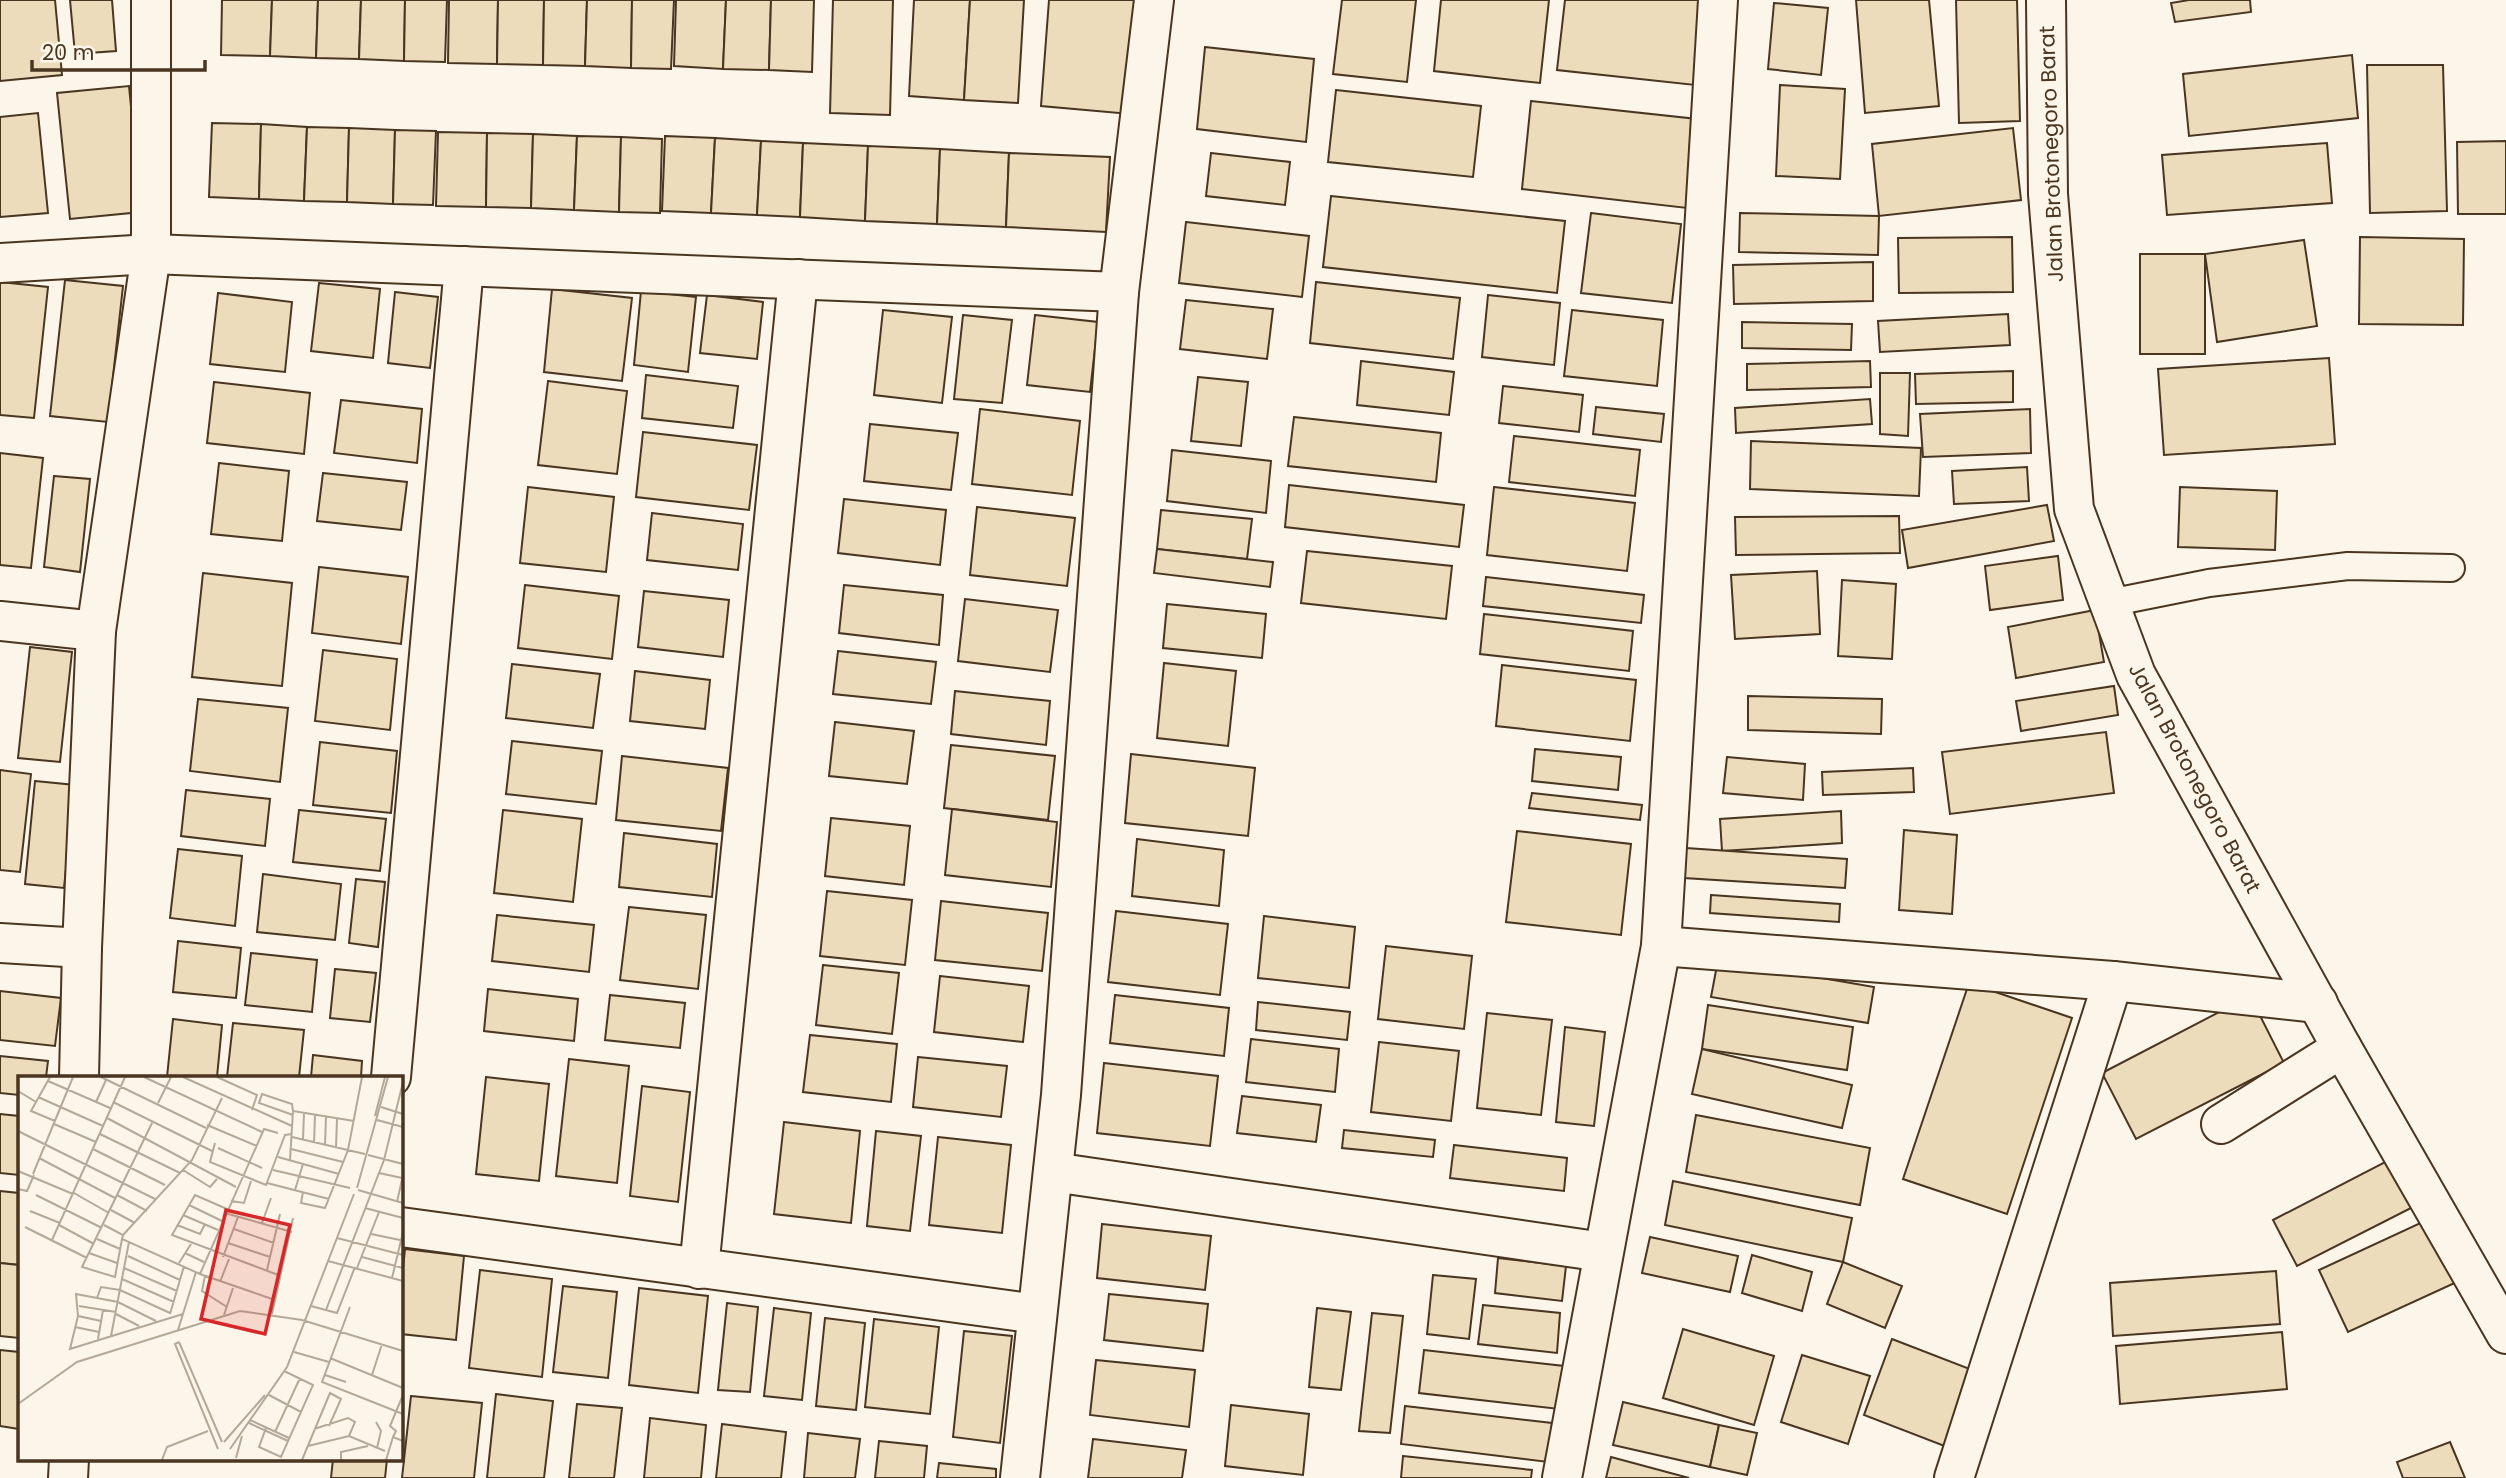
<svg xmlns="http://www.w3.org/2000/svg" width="2506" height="1478" font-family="Poppins,sans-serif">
	<rect width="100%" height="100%" fill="#fbf6e9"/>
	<!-- building -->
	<g fill="#ecdcbc" stroke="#4a3520" stroke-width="2">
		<path d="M0,0h55l7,75 -62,6z"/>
		<path d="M70,0h42l4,51 -41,3z"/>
		<path d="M222,0h50l-2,56 -49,-1z"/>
		<path d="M272,0h46l-2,58 -46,-2z"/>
		<path d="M318,0h43l-2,59 -43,-1z"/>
		<path d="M361,0h44l-1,61 -45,-2z"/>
		<path d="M405,0h42l-2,62 -41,-1z"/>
		<path d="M449,0h49l-1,64 -49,-1z"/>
		<path d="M498,0h46l-1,65 -46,-1z"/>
		<path d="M544,0h43l-2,66 -42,-1z"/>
		<path d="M587,0h45l-1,68 -46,-2z"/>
		<path d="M632,0h42l-3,69 -40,-1z"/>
		<path d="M676,0h50l-3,69 -49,-3z"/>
		<path d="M726,0h45l-2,70 -46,-1z"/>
		<path d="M771,0h43l-2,72 -43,-2z"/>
		<path d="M833,0h60l-3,115 -60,-2z"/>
		<path d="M914,0h56l-6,100 -55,-4z"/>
		<path d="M970,0h54l-6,103 -54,-3z"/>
		<path d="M1049,0h90l-9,114 -89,-8z"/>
		<path d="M1342,0h74l-9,82 -74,-8z"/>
		<path d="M1441,0h108l-9,83 -106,-12z"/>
		<path d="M1565,0h139l-9,85 -138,-15z"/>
		<path d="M1856,0h73l10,106 -74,7z"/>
		<path d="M1956,0h61l3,121 -61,2z"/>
		<path d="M2189,0h61l1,12 -76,10 -4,-19z"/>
		<path d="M1774,3l54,5 -7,67 -53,-6z"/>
		<path d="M1205,47l109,12 -8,83 -109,-13z"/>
		<path d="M2352,55l6,63 -169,18 -6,-62z"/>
		<path d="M2367,65h76l4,146 -77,2z"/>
		<path d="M1780,85l65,4 -5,90 -64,-3z"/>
		<path d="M129,86l12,126 -71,7 -13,-126z"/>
		<path d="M1336,90l145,16 -8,71 -145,-15z"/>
		<path d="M1531,101l166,18 -10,89 -165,-19z"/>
		<path d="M38,113l10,100 -48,4v-100z"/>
		<path d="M212,123l49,1 -2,75 -50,-2z"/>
		<path d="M261,124l46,3 -3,74 -45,-2z"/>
		<path d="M307,127l42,1 -2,74 -43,-1z"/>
		<path d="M349,128l46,2 -2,74 -46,-2z"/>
		<path d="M2013,128l8,72 -142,16 -7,-72z"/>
		<path d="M395,130l41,1 -3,74 -40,-1z"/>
		<path d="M438,132l49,1 -1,74 -50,-1z"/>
		<path d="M487,133l46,1 -2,74 -45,-1z"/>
		<path d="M533,134l44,2 -3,74 -43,-2z"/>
		<path d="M577,136l44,1 -2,75 -45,-2z"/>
		<path d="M665,136l50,2 -4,75 -49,-2z"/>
		<path d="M621,137l41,2 -2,74 -41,-1z"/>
		<path d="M715,138l46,3 -4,74 -46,-2z"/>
		<path d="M761,141l42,2 -3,74 -43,-2z"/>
		<path d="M2506,141v73h-48l-1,-72z"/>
		<path d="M803,143l65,3 -3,75 -65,-4z"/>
		<path d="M2327,143l5,60 -165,12 -5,-60z"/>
		<path d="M868,146l72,3 -3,75 -72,-3z"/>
		<path d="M940,149l69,4 -3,74 -69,-3z"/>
		<path d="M1009,153l101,4 -4,75 -100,-5z"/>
		<path d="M1211,153l79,9 -5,43 -79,-9z"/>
		<path d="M1331,196l234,25 -8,72 -234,-26z"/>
		<path d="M1591,213l90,11 -9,79 -91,-10z"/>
		<path d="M1740,213l139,3 -1,39 -139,-3z"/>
		<path d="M1186,222l123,14 -7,61 -123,-14z"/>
		<path d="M2012,237l1,55 -114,1 -1,-55z"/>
		<path d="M2360,237l104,2 -1,86 -104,-1z"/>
		<path d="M2304,240l13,86 -100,16 -12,-88z"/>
		<rect x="2140" y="254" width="65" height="100"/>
		<path d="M1873,262v39l-139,3 -1,-39z"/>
		<path d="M65,280l58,6 -15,136 -58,-6z"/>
		<path d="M0,282l48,5 -14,131 -34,-3z"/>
		<path d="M1316,282l144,16 -7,61 -143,-16z"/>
		<path d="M319,283l61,6 -7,69 -62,-7z"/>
		<path d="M552,289l80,9 -10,83 -78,-9z"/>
		<path d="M641,291l55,6 -8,75 -54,-7z"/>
		<path d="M395,292l43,5 -8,71 -42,-5z"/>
		<path d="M218,293l74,9 -7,70 -75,-8z"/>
		<path d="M707,295l56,7 -6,57 -57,-6z"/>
		<path d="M1488,295l72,8 -6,62 -72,-8z"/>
		<path d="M1186,300l87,9 -6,50 -87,-10z"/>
		<path d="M883,310l69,7 -10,86 -68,-8z"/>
		<path d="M1572,310l91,10 -6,66 -93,-10z"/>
		<path d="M2008,314l2,31 -130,7 -2,-31z"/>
		<path d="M963,315l49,5 -10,83 -48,-4z"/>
		<path d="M1035,315l63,7 -8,70 -63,-7z"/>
		<path d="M1742,322l110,2 -1,26 -109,-2z"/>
		<path d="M2329,358l6,86 -171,11 -6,-86z"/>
		<path d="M1361,361l93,11 -5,43 -92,-10z"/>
		<path d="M1870,361l1,26 -124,3v-26z"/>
		<path d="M2013,371v31l-97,2 -1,-30z"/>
		<path d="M1880,373h30l-2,63 -28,-2z"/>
		<path d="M646,375l92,11 -5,42 -91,-10z"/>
		<path d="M1198,377l50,5 -7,64 -50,-5z"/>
		<path d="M548,381l79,10 -10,83 -79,-9z"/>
		<path d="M214,382l96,11 -6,61 -97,-11z"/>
		<path d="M1503,386l80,9 -4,37 -80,-9z"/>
		<path d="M1870,399l2,25 -136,9 -1,-25z"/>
		<path d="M341,400l81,9 -5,54 -83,-10z"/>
		<path d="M1596,407l68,7 -3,28 -68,-8z"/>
		<path d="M980,409l100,12 -8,74 -100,-11z"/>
		<path d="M2030,409l1,44 -108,4 -3,-43z"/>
		<path d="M1294,417l147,16 -5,49 -148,-16z"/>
		<path d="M870,424l88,9 -7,57 -87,-9z"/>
		<path d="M643,432l114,13 -8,65 -113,-13z"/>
		<path d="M1514,436l126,14 -5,46 -126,-14z"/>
		<path d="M1751,441l170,7 -2,48 -169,-7z"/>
		<path d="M1172,450l99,11 -5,52 -99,-12z"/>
		<path d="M0,453l43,5 -12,110 -31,-3z"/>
		<path d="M219,463l70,8 -7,70 -71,-7z"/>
		<path d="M2027,467l2,34 -75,3 -2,-33z"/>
		<path d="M323,473l84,9 -6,48 -84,-9z"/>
		<path d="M54,476l36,3 -10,93 -36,-5z"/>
		<path d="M1289,485l175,20 -5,42 -174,-20z"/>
		<path d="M528,487l86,10 -8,75 -86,-9z"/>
		<path d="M1494,487l141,16 -8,68 -140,-16z"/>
		<path d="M2180,487l97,4 -2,59 -97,-3z"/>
		<path d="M844,499l102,11 -6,55 -102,-12z"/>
		<path d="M2047,505l7,36 -146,27 -6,-38z"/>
		<path d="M977,507l98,11 -8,68 -97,-11z"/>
		<path d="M1161,510l91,9 -5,40 -90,-10z"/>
		<path d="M652,513l91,11 -5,46 -91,-10z"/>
		<path d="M1899,516l1,37 -164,2 -1,-38z"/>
		<path d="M1157,549l116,13 -3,25 -116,-14z"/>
		<path d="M1307,551l145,15 -6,53 -145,-16z"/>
		<path d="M2058,556l5,44 -73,10 -5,-44z"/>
		<path d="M319,567l89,10 -7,67 -89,-11z"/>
		<path d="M1817,571l3,63 -85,5 -4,-64z"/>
		<path d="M203,573l89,10 -10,103 -90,-9z"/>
		<path d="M1486,577l158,18 -3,28 -158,-17z"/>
		<path d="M1842,580l54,4 -4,75 -54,-3z"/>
		<path d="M525,585l94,11 -7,63 -94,-11z"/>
		<path d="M844,585l99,10 -4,50 -100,-12z"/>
		<path d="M644,591l85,9 -6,57 -85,-10z"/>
		<path d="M965,599l93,11 -8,62 -92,-11z"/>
		<path d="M1167,604l99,10 -4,44 -99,-10z"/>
		<path d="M2095,610l9,52 -88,16 -8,-51z"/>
		<path d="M1484,614l149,17 -4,40 -149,-17z"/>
		<path d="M30,647l42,5 -12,110 -42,-4z"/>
		<path d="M323,650l74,9 -7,71 -75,-9z"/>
		<path d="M838,651l98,11 -5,42 -98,-10z"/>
		<path d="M1164,663l72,8 -8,75 -71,-8z"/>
		<path d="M512,664l88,10 -7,54 -87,-10z"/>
		<path d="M1502,665l134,15 -6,61 -134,-15z"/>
		<path d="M635,671l75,9 -5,49 -75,-8z"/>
		<path d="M2114,686l4,29 -97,16 -5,-30z"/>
		<path d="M955,691l95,10 -4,44 -95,-11z"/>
		<path d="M1748,696l134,3 -1,35 -133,-4z"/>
		<path d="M198,699l90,9 -8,74 -90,-11z"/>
		<path d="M835,722l79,9 -7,53 -78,-8z"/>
		<path d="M2106,732l8,61 -164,21 -8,-62z"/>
		<path d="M512,741l90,10 -6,53 -90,-10z"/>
		<path d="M320,742l77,9 -6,62 -78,-8z"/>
		<path d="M951,745l104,11 -7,64 -104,-12z"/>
		<path d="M1535,749l86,8 -3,33 -86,-9z"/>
		<path d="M1131,754l124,14 -7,68 -123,-13z"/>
		<path d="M622,756l106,12 -7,63 -105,-11z"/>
		<path d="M1727,757l78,7 -2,36 -80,-7z"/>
		<path d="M1913,768l1,24 -91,3 -1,-23z"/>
		<path d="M0,770l31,4 -11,98 -20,-2z"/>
		<path d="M35,781l40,4 -11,103 -39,-4z"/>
		<path d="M186,790l84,9 -5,47 -84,-10z"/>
		<path d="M1532,793l110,12 -2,15 -111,-12z"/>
		<path d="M952,809l105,13 -6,65 -106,-12z"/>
		<path d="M299,810l87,9 -6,52 -87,-9z"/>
		<path d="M503,810l79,9 -9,83 -79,-9z"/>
		<path d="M1841,811l1,32 -120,8 -2,-32z"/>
		<path d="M831,818l79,8 -6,59 -79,-9z"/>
		<path d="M1904,830l53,5 -5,79 -53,-4z"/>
		<path d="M1517,831l114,13 -10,91 -115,-13z"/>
		<path d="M624,833l93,11 -5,53 -93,-10z"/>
		<path d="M1137,839l87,11 -5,56 -87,-10z"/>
		<path d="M1686,848l161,11 -2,29 -161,-10z"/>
		<path d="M178,849l64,7 -7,70 -65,-8z"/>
		<path d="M263,874l78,10 -6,56 -78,-8z"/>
		<path d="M356,879l29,3 -7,65 -29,-4z"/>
		<path d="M827,891l85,9 -7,65 -85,-9z"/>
		<path d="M1711,895l129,9 -1,18 -129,-9z"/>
		<path d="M941,901l107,12 -6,58 -107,-11z"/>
		<path d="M629,907l77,8 -8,74 -78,-9z"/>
		<path d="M1116,911l112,13 -8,71 -112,-13z"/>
		<path d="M497,915l97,10 -5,47 -97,-11z"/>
		<path d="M1264,916l91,11 -6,61 -91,-10z"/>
		<path d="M178,941l63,7 -5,50 -63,-6z"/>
		<path d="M1386,946l86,10 -8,73 -86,-10z"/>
		<path d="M251,953l66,7 -5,52 -67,-7z"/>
		<path d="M1718,960l156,27 -6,36 -157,-26z"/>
		<path d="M823,965l76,8 -7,61 -76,-9z"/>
		<path d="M335,969l41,4 -6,49 -40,-4z"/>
		<path d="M940,976l89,10 -6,56 -89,-10z"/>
		<path d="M1969,983l103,35 -65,196 -104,-35z"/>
		<path d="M488,989l90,10 -4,42 -90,-10z"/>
		<path d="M0,991l61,7 -6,48 -55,-6z"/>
		<path d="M610,995l75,8 -5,45 -75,-8z"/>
		<path d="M1115,995l114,13 -5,48 -114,-13z"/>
		<path d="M2250,996l34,67 -148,76 -34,-66z"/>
		<path d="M1258,1002l92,10 -3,28 -91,-10z"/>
		<path d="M1708,1005l145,22 -6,43 -145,-21z"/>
		<path d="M1487,1013l65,7 -11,95 -64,-7z"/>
		<path d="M173,1019l49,6 -5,52h-50z"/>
		<path d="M233,1023l71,7 -5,47h-72z"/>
		<path d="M1565,1027l40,5 -11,94 -38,-4z"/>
		<path d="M810,1035l87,9 -6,58 -88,-10z"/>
		<path d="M1251,1039l88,10 -4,43 -89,-10z"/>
		<path d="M1379,1042l80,9 -8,70 -80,-9z"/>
		<path d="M1702,1049l150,36 -10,43 -150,-34z"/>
		<path d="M313,1055l49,6 -1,16h-50z"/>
		<path d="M0,1056l48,5 -2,16h-27v18l-19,-2z"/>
		<path d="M918,1057l89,9 -6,51 -88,-10z"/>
		<path d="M569,1059l60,7 -12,117 -61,-7z"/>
		<path d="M1104,1063l114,13 -8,70 -113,-13z"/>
		<path d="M486,1077l63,7 -10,97 -63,-7z"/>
		<path d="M642,1086l48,6 -12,110 -48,-6z"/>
		<path d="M1242,1096l79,9 -5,37 -79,-9z"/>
		<path d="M0,1114l19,2v59l-19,-2z"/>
		<path d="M1696,1115l174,33 -10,57 -174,-33z"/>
		<path d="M784,1122l76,9 -9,92 -77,-9z"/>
		<path d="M1344,1130l91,10 -2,17 -91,-9z"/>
		<path d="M876,1131l45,5 -11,95 -43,-5z"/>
		<path d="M938,1137l73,8 -9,88 -73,-8z"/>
		<path d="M1454,1145l113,13 -3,33 -114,-13z"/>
		<path d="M2389,1160l24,47 -116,59 -24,-46z"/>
		<path d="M1673,1181l179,37 -9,44 -178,-37z"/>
		<path d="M0,1191l19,2v72l-19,-2z"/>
		<path d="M2429,1219l30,62 -111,51 -29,-62z"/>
		<path d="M1102,1224l109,12 -6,54 -108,-12z"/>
		<path d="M1650,1237l88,19 -8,36 -88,-19z"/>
		<path d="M405,1249l59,7 -8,84 -55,-6v-46z"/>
		<path d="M1752,1255l60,17 -10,39 -60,-18z"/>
		<path d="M1498,1258l68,8 -4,35 -67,-8z"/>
		<path d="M1843,1262l59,24 -17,42 -58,-24z"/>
		<path d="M0,1263l19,2v73l-19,-2z"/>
		<path d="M480,1270l72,9 -10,98 -73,-9z"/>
		<path d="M2276,1271l4,53 -167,12 -3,-53z"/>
		<path d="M1433,1275l43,4 -7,60 -42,-5z"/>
		<path d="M563,1286l54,6 -9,86 -55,-6z"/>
		<path d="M639,1288l69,8 -10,97 -69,-8z"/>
		<path d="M1109,1294l99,10 -5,47 -99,-11z"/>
		<path d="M727,1303l31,4 -8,85 -32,-2z"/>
		<path d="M1483,1305l77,8 -3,40 -79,-9z"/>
		<path d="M774,1308l37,5 -9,87 -38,-4z"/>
		<path d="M1317,1308l34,4 -10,78 -32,-3z"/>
		<path d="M1372,1313l31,3 -13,117 -31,-2z"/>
		<path d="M825,1318l40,5 -9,87 -40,-4z"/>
		<path d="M874,1319l65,8 -9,87 -65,-7z"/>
		<path d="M1683,1329l91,27 -20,69 -91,-27z"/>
		<path d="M964,1331l48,5 -12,107 -47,-6z"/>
		<path d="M2282,1332l5,57 -167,15 -4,-58z"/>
		<path d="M1892,1339l83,32 -28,76 -83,-32z"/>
		<path d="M0,1350l19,2v77l-19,-3z"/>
		<path d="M1424,1350l140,16 -5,43 -140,-16z"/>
		<path d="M1802,1355l68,21 -22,68 -67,-22z"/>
		<path d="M1096,1360l99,10 -6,57 -99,-12z"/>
		<path d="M496,1394l57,7 -9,77h-57z"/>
		<path d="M411,1396l71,7 -8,75h-72z"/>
		<path d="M1623,1402l96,23 -9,42 -97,-22z"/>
		<path d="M577,1404l45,4 -8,70h-45z"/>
		<path d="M1231,1405l78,9 -6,61 -78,-9z"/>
		<path d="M1405,1406l147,17 -4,39 -147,-18z"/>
		<path d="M650,1418l56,7 -5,53h-57z"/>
		<path d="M722,1424l64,8 -5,46h-65z"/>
		<path d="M1719,1425l38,8 -10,42 -37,-8z"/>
		<path d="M808,1433l52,6 -5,39h-51z"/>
		<path d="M1093,1439l93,11 -4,28h-94z"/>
		<path d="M879,1441l48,5 -3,32h-49z"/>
		<path d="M2450,1442l15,36h-62l-6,-16z"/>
		<path d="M1403,1456l129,14 -1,8h-130z"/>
		<path d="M1611,1457l78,21h-83z"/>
		<path d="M333,1459h54l-2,19h-54z"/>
		<path d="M939,1463l57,6v9h-59z"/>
	</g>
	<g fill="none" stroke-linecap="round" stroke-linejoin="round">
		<!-- lane casing -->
		<g stroke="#4a3520" stroke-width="30">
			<path id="lane" d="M2109,603l100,-20 139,-17 103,2"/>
		</g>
		<!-- street casing -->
		<g stroke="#4a3520" stroke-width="42">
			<g id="street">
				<path d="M0,263l151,-9 968,38"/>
				<path d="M0,621l96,10"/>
				<path d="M0,943l82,5"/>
				<path d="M1661,946l452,35 205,22"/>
				<path d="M79,1077l3,-129 14,-317 55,-377v-254"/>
				<path d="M391,1077l73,-811"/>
				<path d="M2221,1124l121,-76"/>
				<path d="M1053,1172l550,80"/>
				<path d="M401,1227l636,87"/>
				<path d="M699,1269l99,-990"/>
				<path d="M68,1478l1,-19"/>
				<path d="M1020,1478l41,-383 58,-803 35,-292"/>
				<path d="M1562,1478l99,-532 57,-946"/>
				<path d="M1954,1478l159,-497"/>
			</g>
		</g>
		<!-- secondary casing -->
		<g stroke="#4a3520" stroke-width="42">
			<path id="secondary" d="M2046,0l2,194 26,315 62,166 206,373 164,286"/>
		</g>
		<!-- lane -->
		<use href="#lane" stroke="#fbf6e9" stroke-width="26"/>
		<!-- street -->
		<use href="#street" stroke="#fbf6e9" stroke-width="38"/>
		<!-- secondary -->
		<use href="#secondary" stroke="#fbf6e9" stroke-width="38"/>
	</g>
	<g text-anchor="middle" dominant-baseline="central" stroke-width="5" stroke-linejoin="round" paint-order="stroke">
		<!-- street labels -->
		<g font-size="21" fill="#4a3520" stroke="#fbf6e9">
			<text transform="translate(2051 154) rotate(-92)">Jalan Brotonegoro Barat</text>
			<text transform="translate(2195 778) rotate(62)">Jalan Brotonegoro Barat</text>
		</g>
	</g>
	<!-- overview -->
	<g transform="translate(18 1076)">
		<rect width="385" height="385" fill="#fbf6e9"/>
		<path fill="none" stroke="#b4a999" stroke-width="2" d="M32,1l-19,34 24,10M83,1l105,51M126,1l118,55M165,1l109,49M199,1l40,18 -5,15M30,5l62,27M0,15l18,11M20,21l65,29M78,26l10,-22M95,26l99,49M140,27l13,-26M363,31l22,7M275,35l61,10M357,40l10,-39M89,42l129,69M359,44l26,7M36,48l42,18M189,49l50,21M0,55l137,68M82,58l80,39M274,61l73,17M285,63l1,-26M197,67l-5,19 56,23 19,-50 7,-1M296,67l1,-28M307,69l1,-28M200,72l44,20M318,72l1,-30M75,73l72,36M273,73l52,13M350,79l35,9M260,81l61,17M21,82l76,40M272,84l3,-49 -1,-7 -30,-10 -3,9 34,12M165,94l27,17 7,-8M255,94l77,18M0,95l55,23M361,97l23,5M15,98l40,-97M249,107l62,16M339,112l31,-111M0,113l9,2 7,-16M277,114l8,-26M340,114l45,13M285,116l-2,11 24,5 23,-58 14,-73M56,117l35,20M18,119l66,33M99,119l30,16M213,125l13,2 7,-22M379,126l6,-27M171,129l33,16M347,132l38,10M209,133l-32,-14 -23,40 109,41M93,134l24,13M12,135l30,12M207,137l67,19M165,139l35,15M244,147l9,-25M41,149l35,19M86,149l19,10 -1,4 78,35 75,26M159,149l23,9 5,-10M7,151l62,31M216,153l40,14M353,158l29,6M105,159l69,-75 30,-62M319,162l66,17M79,163l23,10M104,163l-7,38 -33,-10 70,-144M34,164l73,-163M210,167l42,14M71,177l28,10M167,177l19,9M110,180l52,24M205,181l15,-40M344,181l41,11M310,185l75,20M161,187l12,-19M106,192l53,23M339,192l22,-56M249,194l13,-56M182,198l64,-145 14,4M187,200l-3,15 25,16M374,202l11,-46M104,203l52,23M202,206l9,-23M79,222l4,-11 19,3 50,23M61,230l37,6M293,230l26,7 18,-46M332,231l-28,75 81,32M308,234l58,-150 19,-78M98,238l23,12M152,238l14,-48M254,238l21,-96M206,239l9,-27M60,240l-2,-22 42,8 38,19M83,245l-23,-5 -8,33 113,-35M57,251l24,5M160,254l18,-58M93,260l18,-94M80,263l5,-29M161,266l-4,2 43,105M161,266l43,100M276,276l35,10M312,282l73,30M307,299l21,7M354,299l10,-31M251,319l32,17M0,328l59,-42 163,-51 62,9 101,31M232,344l39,18M358,346l5,9 -4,17M231,347l39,18M248,352l-7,19 22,10 32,-72 -29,-14M296,353l34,-11 7,4 -6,14M257,356l25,-54M375,361l3,-6 -6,-5 13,-31M206,366l41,-47M290,370l41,-10 36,15M212,373l57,-82 67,-173M218,382l6,-22M144,384l5,-13 41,-16M284,384l28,-67 11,6 -12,27M323,384v-8l27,-6M368,384l7,-23 10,4"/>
		<path fill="#d62828" fill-opacity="0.15" stroke="#d62828" stroke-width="3.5" d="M208,134l64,15 -25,109 -64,-15z"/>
		<rect width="385" height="385" fill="none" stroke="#4a3520" stroke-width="3.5"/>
	</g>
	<!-- scale -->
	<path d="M32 60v10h173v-10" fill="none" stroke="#4a3520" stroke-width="3.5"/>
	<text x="42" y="60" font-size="21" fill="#4a3520" stroke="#fbf6e9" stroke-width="5" paint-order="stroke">20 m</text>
</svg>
